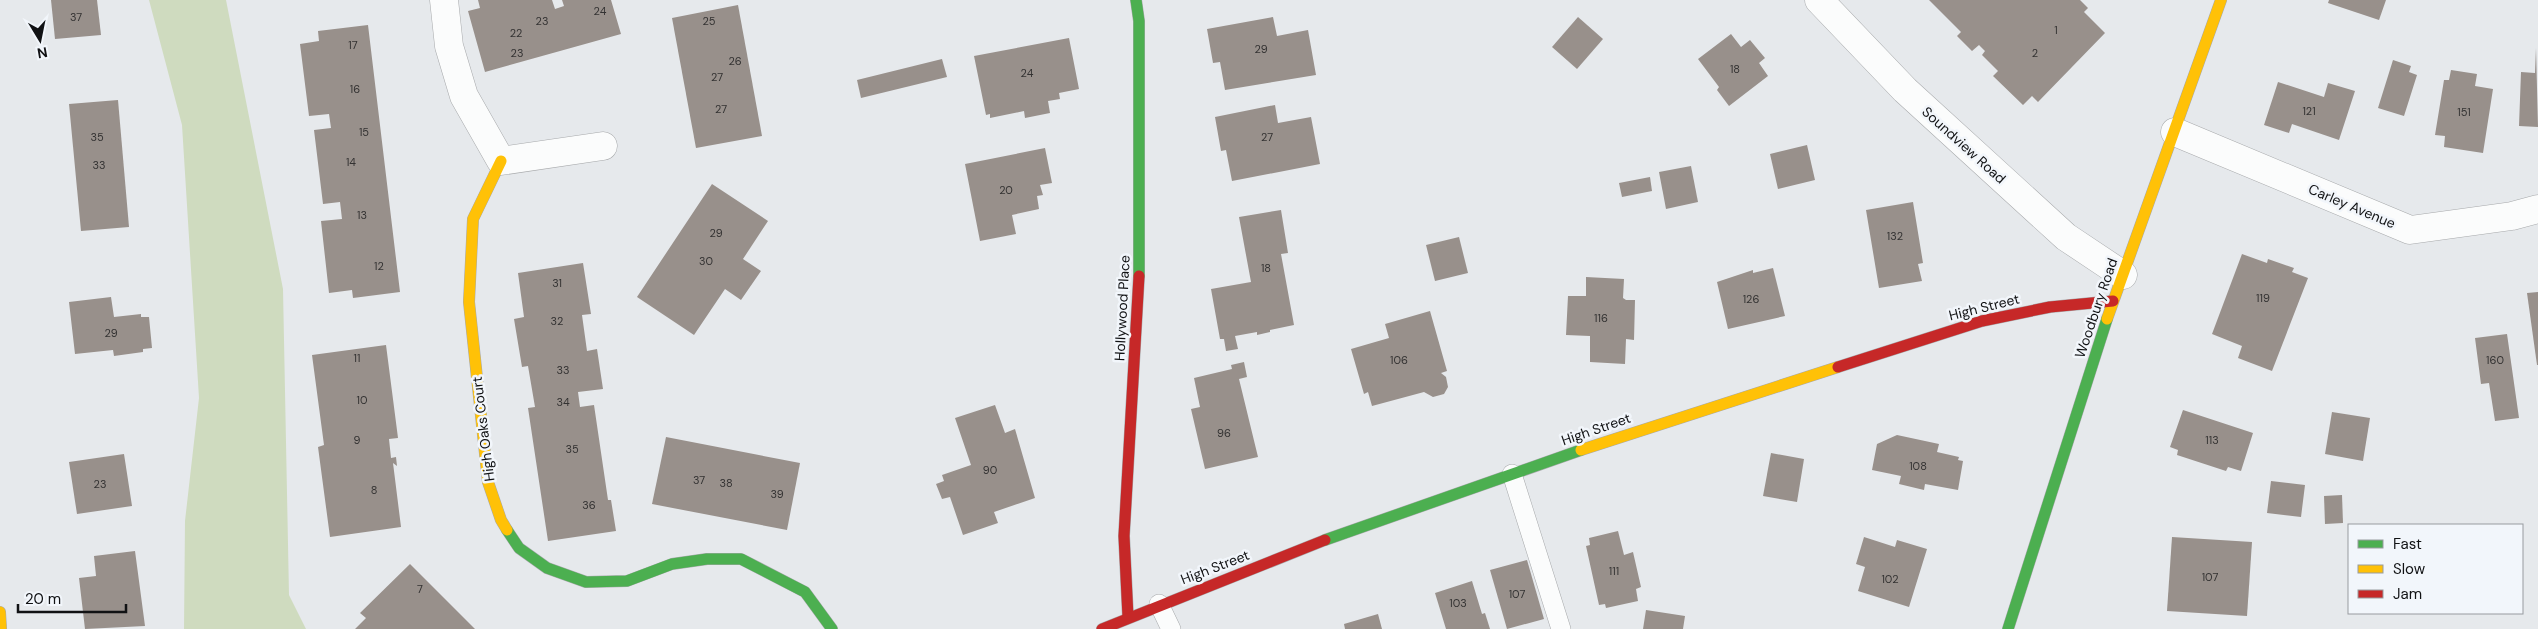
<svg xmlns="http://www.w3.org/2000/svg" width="2538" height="629" font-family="'DM Sans',sans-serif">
	<rect width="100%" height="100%" fill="#e6e9ec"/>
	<!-- green -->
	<path fill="#cfdbbf" d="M149,0h77l57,289 6,306 17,34h-122l1,-108 14,-123 -17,-273z"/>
	<!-- building -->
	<g fill="#98908b">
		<path d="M51,0h46l4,35 -46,4z"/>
		<path d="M478,0h74l3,9 9,-3 -2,-6h49l10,34 -136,38 -17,-61 12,-3z"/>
		<path d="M1929,0h151l8,8 -4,4 21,21 -67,69 -6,-6 -9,9 -30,-29 5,-5 -16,-16 3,-4 -6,-6 -7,6 -15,-15 4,-4z"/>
		<path d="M2329,0h57l-7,20 -51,-17z"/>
		<path d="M738,5l24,131 -66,12 -24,-130z"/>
		<path d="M1273,17l4,19 31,-6 8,45 -91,15 -5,-28 -7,1 -6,-34z"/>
		<path d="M1578,17l25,22 -26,30 -25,-22z"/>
		<path d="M368,25l32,267 -47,6 -1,-8 -23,3 -8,-72 21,-2 -2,-17 -17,2 -9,-74 17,-2 -2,-14 -20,2 -9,-72 19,-3 -1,-10z"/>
		<path d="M1731,34l10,13 9,-7 15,18 -6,5 9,13 -39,30 -12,-16 2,-3 -21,-28z"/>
		<path d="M1069,38l10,51 -20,4 1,6 -12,2 2,12 -25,5 -1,-7 -34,7v-4l-4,1 -12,-59z"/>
		<path d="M2536,48l2,79 -19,-1 2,-54 14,1z"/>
		<path d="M942,59l5,18 -86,21 -4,-18z"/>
		<path d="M2393,60l18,6 -2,6 8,3 -13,41 -26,-8z"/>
		<path d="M2451,70l26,4 -2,12 18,3 -10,64 -39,-6 1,-11 -10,-1 9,-55h5z"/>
		<path d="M2278,82l46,15 4,-14 27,8 -16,49 -47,-16 -3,9 -25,-8z"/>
		<path d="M118,100l11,127 -48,4 -12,-127z"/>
		<path d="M1275,105l3,18 33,-6 9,47 -88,17 -6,-31 -5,1 -6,-34z"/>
		<path d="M1807,145l8,35 -37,9 -8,-35z"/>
		<path d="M1045,148l7,35 -12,2 3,10 -6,1 2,13 -27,6 4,19 -36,7 -15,-77z"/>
		<path d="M1691,166l7,36 -32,7 -7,-37z"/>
		<path d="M1650,177l2,14 -30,6 -3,-14z"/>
		<path d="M712,184l56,37 -25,38 18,12 -20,29 -16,-11 -31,46 -57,-38z"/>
		<path d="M1913,202l10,61 -5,1 4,17 -43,7 -13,-78z"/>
		<path d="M1281,210l7,43 -7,1 13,71 -24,5v2l-13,3v-3l-22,4 3,13 -12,2 -2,-12h-4l-9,-50 40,-7 -12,-65z"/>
		<path d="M1459,237l9,36 -33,8 -9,-36z"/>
		<path d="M2242,254l25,9 1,-4 26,9 -2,4 16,6 -36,93 -34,-13 4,-12 -30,-12z"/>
		<path d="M583,263l8,51 -9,1 5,36 10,-2 6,40 -25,3 2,15 14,-2 14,95h3l5,31 -68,10 -20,-133 7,-1 -7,-41 -6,1 -8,-48 10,-2 -6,-44z"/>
		<path d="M1773,268l12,48 -57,13 -11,-47 36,-12v3z"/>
		<path d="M1586,277l38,2 -1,19 3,2h9l-1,40 -8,-1 -1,25 -35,-2v-26l-24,-1 2,-39h18z"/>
		<path d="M2538,292v73h-1l-10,-72z"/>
		<path d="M111,297l3,20 27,-3v3h8l3,31 -9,1v3l-29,4 -1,-6 -38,4 -6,-52z"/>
		<path d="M1430,311l17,60 -6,2 5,4 2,10 -4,7 -11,3 -9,-5 -52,14 -4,-14 -4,2 -13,-45 38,-11 -4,-14z"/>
		<path d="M2507,334l12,84 -24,3 -6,-38 -8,1 -6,-46z"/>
		<path d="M386,345l12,93 -9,1 2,19 5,-1 1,9 -4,-3 8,64 -71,10 -12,-90 6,-2 -12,-90z"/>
		<path d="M1244,362l3,15 -8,2 19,78 -53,12 -14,-60 9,-2 -6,-29 38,-9 -1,-4z"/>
		<path d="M995,405l10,28 10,-4 20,69 -41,14 4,11 -35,12 -13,-38 -8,2 -6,-15 8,-3 -2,-6 29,-10 -16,-47z"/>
		<path d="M2183,410l70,23 -12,38 -13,-4 -2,4 -49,-16 1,-5 -8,-3z"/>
		<path d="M2332,412l38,6 -7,43 -38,-7z"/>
		<path d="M1897,435l42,9 -2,8 22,5 -1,3 5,1 -5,29 -33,-6 -1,6 -25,-6 2,-8 -29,-6 5,-26z"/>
		<path d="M666,437l134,26 -13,67 -135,-26z"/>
		<path d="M1771,453l33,6 -7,43 -34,-6z"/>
		<path d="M124,454l8,52 -55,8 -8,-52z"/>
		<path d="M2271,481l34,4 -4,32 -34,-4z"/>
		<path d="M2342,495l1,28 -18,1 -1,-28z"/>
		<path d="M1618,531l6,24 9,-3 8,35 -5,2 2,12 -32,7 -1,-4 -6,1 -13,-59 4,-1 -1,-7z"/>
		<path d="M1864,537l31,10 2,-7 30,9 -18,58 -51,-16 7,-24 -9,-3z"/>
		<path d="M2172,537l80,5 -5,74 -80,-5z"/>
		<path d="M135,551l10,75 -60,3 -6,-51 17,-2 -2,-20z"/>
		<path d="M1527,560l17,59 -37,10 -17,-59z"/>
		<path d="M410,564l65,65h-120l11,-11 -6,-5z"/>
		<path d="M1472,581l10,33 3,-1 5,16h-44l-11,-36z"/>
		<path d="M1646,610l39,6 -2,13h-40z"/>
		<path d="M1378,614l4,15h-37l-1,-5z"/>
	</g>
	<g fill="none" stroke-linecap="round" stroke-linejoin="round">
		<!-- lane casing -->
		<g stroke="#a7a9ab" stroke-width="20">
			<g id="lane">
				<path d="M1512,474l49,155"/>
				<path d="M1159,604l12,25"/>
			</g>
		</g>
		<!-- street casing -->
		<g stroke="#a7a9ab" stroke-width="29">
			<g id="street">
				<path d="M444,0l5,46 15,50 37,65 102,-15"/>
				<path d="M1819,0l86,90 161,147 57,38"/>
				<path d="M2175,132l235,98 102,-14 26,-7"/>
			</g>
		</g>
		<!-- fast casing -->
		<g stroke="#a7a9ab" stroke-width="12">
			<g id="fast">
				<path d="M1136,0l3,21v255"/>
				<path d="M507,530l12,18 28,20 39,14 41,-1 45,-17 35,-5h34l64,33 27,37"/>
				<path d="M1325,540l256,-90"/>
				<path d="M2008,629l99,-310"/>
			</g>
		</g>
		<!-- slow casing -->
		<g stroke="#a7a9ab" stroke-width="12">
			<g id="slow">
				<path d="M501,161l-28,58 -4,83 19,180 13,38 6,10"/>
				<path d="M2107,319l114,-319"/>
				<path d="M1581,450l257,-83"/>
				<path d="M0,612l1,17"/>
			</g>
		</g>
		<!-- jam casing -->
		<g stroke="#a7a9ab" stroke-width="12">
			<g id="jam">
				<path d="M1838,367l144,-46 68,-14 63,-6"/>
				<path d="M1128,617l-4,-81 15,-260"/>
				<path d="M1102,629l223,-89"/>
			</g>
		</g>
		<!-- lane -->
		<use href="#lane" stroke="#fbfcfc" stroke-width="19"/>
		<!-- street -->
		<use href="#street" stroke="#fbfcfc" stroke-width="28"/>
		<!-- fast -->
		<use href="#fast" stroke="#4caf50" stroke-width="11"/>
		<!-- slow -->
		<use href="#slow" stroke="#ffc107" stroke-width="11"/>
		<!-- jam -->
		<use href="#jam" stroke="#c62828" stroke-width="11"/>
	</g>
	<g text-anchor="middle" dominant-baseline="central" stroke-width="5" stroke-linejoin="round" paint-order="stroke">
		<!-- number labels -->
		<g font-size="11" fill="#333232">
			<text x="600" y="11">24</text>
			<text x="76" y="17">37</text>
			<text x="542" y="21">23</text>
			<text x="709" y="21">25</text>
			<text x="2056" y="30">1</text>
			<text x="516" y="33">22</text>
			<text x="353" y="45">17</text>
			<text x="1261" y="49">29</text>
			<text x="517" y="53">23</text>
			<text x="2035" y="53">2</text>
			<text x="735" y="61">26</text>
			<text x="1735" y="69">18</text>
			<text x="1027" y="73">24</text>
			<text x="717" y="77">27</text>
			<text x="355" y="89">16</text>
			<text x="721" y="109">27</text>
			<text x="2309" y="111">121</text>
			<text x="2464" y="112">151</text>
			<text x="364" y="132">15</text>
			<text x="97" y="137">35</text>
			<text x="1267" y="137">27</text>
			<text x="351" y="162">14</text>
			<text x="99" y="165">33</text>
			<text x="1006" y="190">20</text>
			<text x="362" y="215">13</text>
			<text x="716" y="233">29</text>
			<text x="1895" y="236">132</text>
			<text x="706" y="261">30</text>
			<text x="379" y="266">12</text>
			<text x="1266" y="268">18</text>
			<text x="557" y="283">31</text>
			<text x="2263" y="298">119</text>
			<text x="1751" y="299">126</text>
			<text x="1601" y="318">116</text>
			<text x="557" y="321">32</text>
			<text x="111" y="333">29</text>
			<text x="357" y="358">11</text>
			<text x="1399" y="360">106</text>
			<text x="2495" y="360">160</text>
			<text x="563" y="370">33</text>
			<text x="362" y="400">10</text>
			<text x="563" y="402">34</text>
			<text x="1224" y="433">96</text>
			<text x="357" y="440">9</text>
			<text x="2212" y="440">113</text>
			<text x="572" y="449">35</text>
			<text x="1918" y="466">108</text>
			<text x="990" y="470">90</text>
			<text x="699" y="480">37</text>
			<text x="726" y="483">38</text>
			<text x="100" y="484">23</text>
			<text x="374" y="490">8</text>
			<text x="777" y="494">39</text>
			<text x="589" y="505">36</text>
			<text x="1614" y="571">111</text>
			<text x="2210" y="577">107</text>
			<text x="1890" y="579">102</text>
			<text x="420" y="589">7</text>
			<text x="1517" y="594">107</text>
			<text x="1458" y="603">103</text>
		</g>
		<!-- street labels -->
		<g font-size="14" fill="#111214" stroke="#f2f6fb">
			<text transform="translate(1964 145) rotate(42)">Soundview Road</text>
			<text transform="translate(2352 206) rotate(23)">Carley Avenue</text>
			<text transform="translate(1984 307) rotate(-14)">High Street</text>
			<text transform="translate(1122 308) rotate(-87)">Hollywood Place</text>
			<text transform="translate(2096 308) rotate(-71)">Woodbury Road</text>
			<text transform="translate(483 429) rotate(-97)">High Oaks Court</text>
			<text transform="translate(1596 429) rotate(-19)">High Street</text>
			<text transform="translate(1215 567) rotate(-21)">High Street</text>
		</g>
	</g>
	<!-- legend -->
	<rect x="2348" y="524" width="175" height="90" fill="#f2f6fb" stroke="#989b9f"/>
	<rect x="2358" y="540" width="25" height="8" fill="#4caf50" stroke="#989b9f"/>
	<text x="2393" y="549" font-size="15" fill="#111214">Fast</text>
	<rect x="2358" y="565" width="25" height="8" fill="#ffc107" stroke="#989b9f"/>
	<text x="2393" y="574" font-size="15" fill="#111214">Slow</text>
	<rect x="2358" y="590" width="25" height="8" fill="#c62828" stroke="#989b9f"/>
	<text x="2393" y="599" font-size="15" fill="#111214">Jam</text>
	<!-- north arrow -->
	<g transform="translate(40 40) rotate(170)" stroke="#f2f6fb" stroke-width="4" paint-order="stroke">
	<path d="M0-4L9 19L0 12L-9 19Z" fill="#111214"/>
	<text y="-8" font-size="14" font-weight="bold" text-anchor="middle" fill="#111214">N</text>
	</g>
	<!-- scale -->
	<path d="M18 604v8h108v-8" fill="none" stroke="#111214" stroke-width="2.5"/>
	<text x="25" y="604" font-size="15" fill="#111214" stroke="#f2f6fb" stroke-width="4" paint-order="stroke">20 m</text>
</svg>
